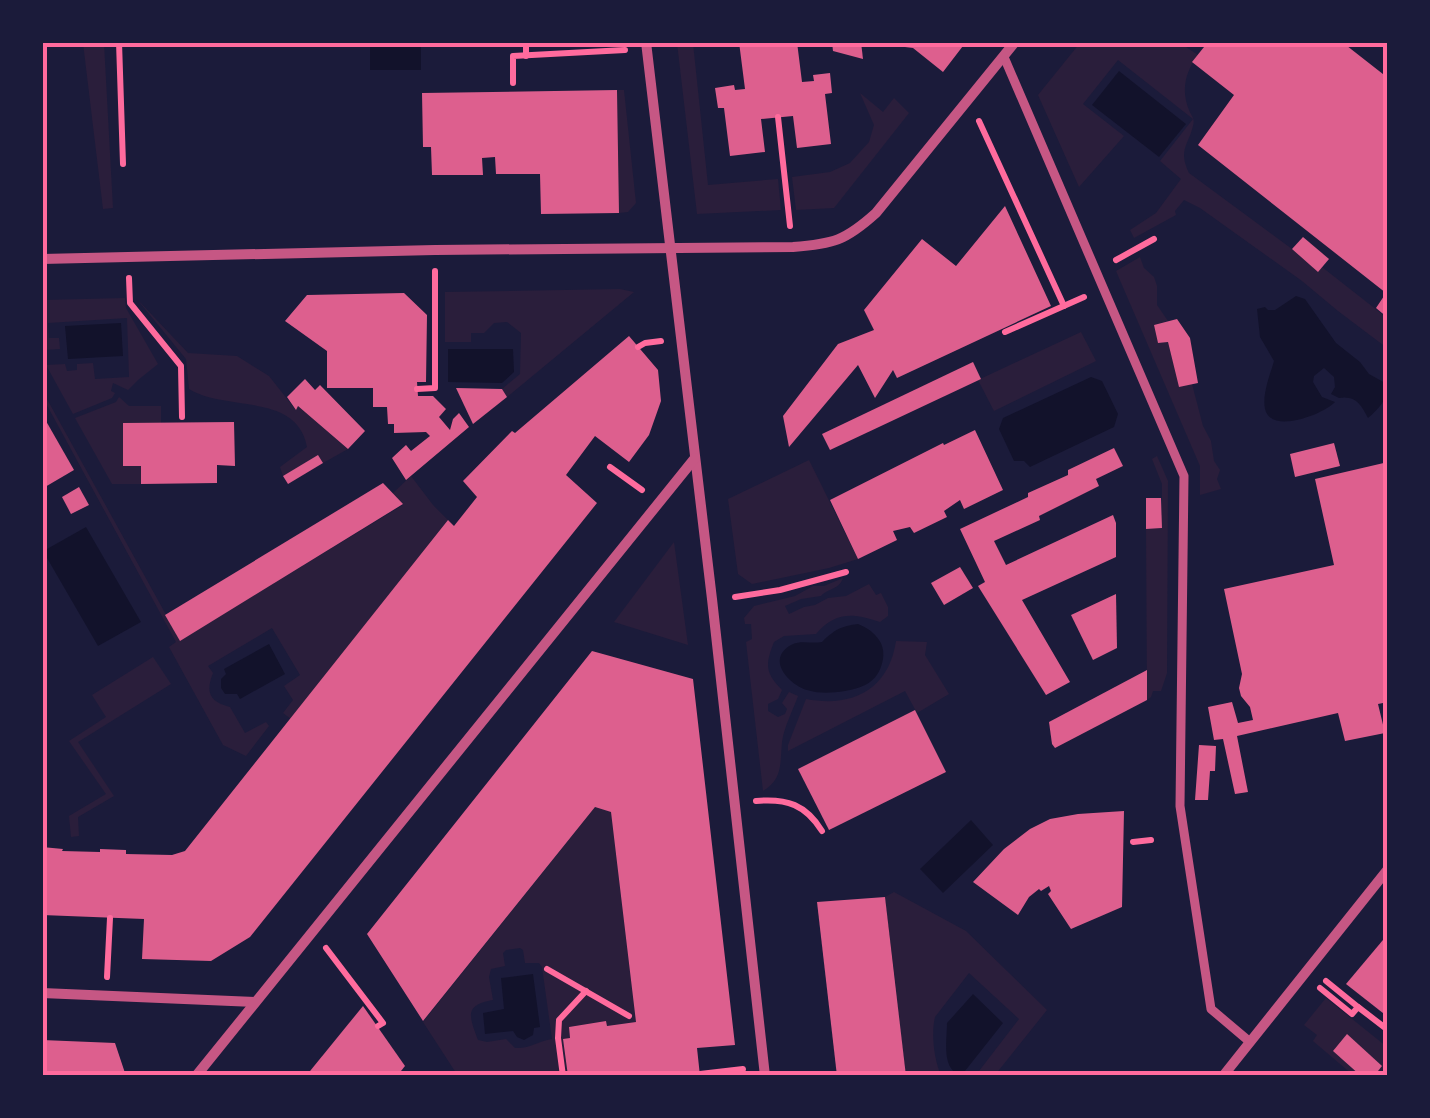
<svg xmlns="http://www.w3.org/2000/svg" width="1430" height="1118" font-family="Rubik,sans-serif">
	<rect width="100%" height="100%" fill="#1b1b3a"/>
	<!-- green -->
	<g fill="#2a1e3b" fill-rule="evenodd">
		<path d="M83,43h21l9,165 -10,1z"/>
		<path d="M677,43h16l15,142 70,-6 3,31 -84,4z"/>
		<path d="M1080,43h100l18,12c-13,17 -17,36 -9,55 3,7 6,8 4,16 -5,20 -15,24 -4,47l103,76 25,22 5,-4 65,51v30l-49,-37 -36,-30 -102,-73 -16,-8 -9,11 1,4 -42,23 -4,-8 26,-17 25,-34 -21,-18 33,-42 -75,-59 -35,44 41,32 -45,51 -41,-92z"/>
		<path d="M617,90h7l12,113 -8,9 -9,1z"/>
		<path d="M860,93l23,19 11,-14 15,15 -75,95 -38,2 -4,-33 38,-5 20,-9 19,-21 5,-17z"/>
		<path d="M1140,257l4,11 10,9 3,9v19l11,16 -14,4 4,18 10,-1 11,44 13,-2 11,42 8,15 3,20 6,9 -3,9 4,10 -21,6v-29l-84,-195z"/>
		<path d="M620,289l14,3 -127,105 -5,-8 18,-15 1,-41 -14,-11 -13,1 -10,10h-13v9h-26v-50z"/>
		<path d="M125,298l1,10 32,56 -20,16 -10,10 -15,-7 -2,8 4,2 -3,5 -39,16 -27,-49 19,-1 2,7 10,-1v-6l16,-1 2,16 34,-2 -2,-59 -79,5 1,15h10l1,11 -15,1v10h-2v-60z"/>
		<path d="M136,298l52,55 49,3 32,20 26,33 3,-3 50,43 -25,14 -5,-7 -35,20 -3,-9 27,-20c-10,-55 -81,-35 -118,-58l-3,-30z"/>
		<path d="M1081,332l15,29 -102,50 -16,-31z"/>
		<path d="M42,390l138,250 223,-135 -10,-12 18,-17 22,29 15,15 -157,199 -8,-6 10,-13 -9,-14 16,-11 -28,-47 -64,38 5,7c-8,20 -3,29 17,34l15,26 21,-11 3,4 -23,30 -23,-11 -54,-98 7,-5 -133,-244z"/>
		<path d="M119,397l10,9h32v17h-38v43h18v18h-29l-37,-66 41,-16z"/>
		<path d="M1157,456l11,25 -1,192 -6,18h-8l-2,6 -4,3 -1,-171 16,-1v-44l-10,-25z"/>
		<path d="M809,460l49,99 -29,9 -77,16 -14,-10 -10,-75z"/>
		<path d="M674,542l14,103 -74,-23z"/>
		<path d="M843,578c-4,12 -15,10 -22,18l-20,3 -16,7 4,8 15,-7 11,-2 13,-7 18,-2 23,-12 7,11 5,-2 7,14v9l-8,6c-26,-9 -45,-11 -64,12l-32,2 -10,6c-9,23 -9,31 8,48l-4,9 -10,5v7l10,6 7,-3 2,-5 -5,-6 7,-11 9,4c-5,14 -14,31 -16,46 -2,21 1,37 -19,49l-17,-149 6,-3 -1,-15h-6l-1,-6 10,-12 41,-10 18,-10h11z"/>
		<path d="M896,641l31,1 -2,13 24,39 -32,19 -12,-22 -117,60v-6l18,-46c47,9 83,-10 90,-58z"/>
		<path d="M153,657l18,27 -93,58 36,54 -36,21 1,19 -8,1 -2,-21 37,-22 -37,-53 37,-24 -14,-22z"/>
		<path d="M595,807l16,5 25,210 -29,4 -1,-5 -37,6 1,11 -7,2 5,35 -110,1 -35,-54zM520,948l3,2 2,13h14l3,4 10,72c-14,2 -22,10 -37,9l-9,-9 -19,3 -9,-2c-9,-24 -14,-35 15,-40l-4,-23 2,-8 14,-3 -2,-13 3,-3z"/>
		<path d="M894,892l72,39 81,79 -52,65h-19l43,-56 -50,-46 -34,44c-4,17 -1,43 6,58h-35l-21,-178z"/>
		<path d="M1326,998l61,49v28h-34l-40,-34 4,-6 -13,-10z"/>
	</g>
	<!-- water -->
	<g fill="#12122b">
		<rect x="370" y="43" width="51" height="27"/>
		<path d="M1119,71l67,53 -27,33 -67,-52z"/>
		<path d="M1296,296l9,3 31,44 24,19 9,12 18,10c1,16 -7,23 -19,34 -7,-14 -13,-23 -29,-20l-8,-4 4,-7 -1,-10 -10,-9 -10,8 -1,6 9,15 13,5c-11,12 -64,33 -70,7 -3,-15 5,-34 9,-48l-14,-24 -3,-28 8,-2 3,3h7z"/>
		<path d="M121,323l2,33 -55,3 -3,-33z"/>
		<path d="M448,349h65l1,23 -12,11 -54,-1z"/>
		<path d="M1091,377l11,4 16,33 -4,13 -84,40 -6,-6h-10l-15,-32 4,-11z"/>
		<path d="M86,527l55,95 -43,24 -51,-88v-9z"/>
		<path d="M858,624c15,6 28,18 25,35 -4,22 -17,28 -38,32 -13,2 -25,3 -38,-1 -19,-6 -41,-31 -16,-45 10,-5 20,-1 31,-3 12,-12 19,-16 36,-18z"/>
		<path d="M269,644l16,30 -45,25 -3,-5h-12l-4,-6v-9l5,-5 -2,-5z"/>
		<path d="M971,820l22,25 -50,48 -23,-24z"/>
		<path d="M533,974l7,53 -6,1 -1,7 -9,5 -7,-3 -4,-6 -28,3 -2,-21 21,-4 -3,-31z"/>
		<path d="M973,994l30,29 -38,48 -9,2c-14,-9 -9,-34 -9,-50z"/>
	</g>
	<!-- building -->
	<g fill="#dd5f8e">
		<path d="M739,42h58l5,40 12,-1 -1,-6 17,-2 2,20 -7,1 6,50 -34,4 -4,-32 -32,3 4,33 -35,4 -6,-48h-6l-3,-20 19,-3 1,5 10,-1z"/>
		<path d="M832,42h29l2,17 -30,-8z"/>
		<path d="M905,42h61l-23,30 -30,-24 -8,-1z"/>
		<path d="M1208,42h134l46,36v240l-12,-10 10,-15 -188,-148 36,-50 -42,-33z"/>
		<path d="M617,90l2,123 -78,1 -1,-40h-44l-1,-17 -13,1 1,17h-51l-1,-28h-8l-1,-54z"/>
		<path d="M1005,206l46,100 -154,72 -4,-8 -18,28 -17,-33 -69,82 -6,-31 55,-72 36,-14 -10,-20 58,-71 34,27z"/>
		<path d="M1303,237l26,22 -11,13 -26,-23z"/>
		<path d="M404,293l23,22 -1,67h-9l1,14h15l13,13 -7,8 11,13 3,-11 6,-6 10,14 -63,53 -14,-22 14,-13 5,6 19,-15 -4,-4 -32,1v-9h-6l-1,-17h-14v-19h-46v-37l-42,-30 22,-26z"/>
		<path d="M1177,319l13,19 8,45 -19,4 -11,-45 -10,1 -4,-18z"/>
		<path d="M629,336l29,34 3,31 -12,34 -20,27 -34,-26 -29,39 31,28 -347,434 -39,24 -69,-2 2,-40 -102,-4v-68l21,2 -1,2 38,1v-3l26,1v4l46,1 13,-4 263,-331 6,6 23,-29 -14,-16 49,-50 3,2z"/>
		<path d="M973,362l8,17 -151,71 -8,-16z"/>
		<path d="M305,379l10,11 5,-5 45,46 -17,18 -50,-43 -2,4 -9,-13z"/>
		<path d="M456,388l46,1 5,8 -34,27z"/>
		<path d="M42,414l32,56 -29,17 -3,-4z"/>
		<path d="M234,422l1,44 -18,-1v18l-76,1v-18h-18v-43z"/>
		<path d="M975,430l28,60 -39,19 -4,-9 -16,11 3,6 -33,16 -4,-6 -17,4 4,9 -39,19 -28,-59 113,-57 1,2z"/>
		<path d="M1334,443l6,23 -45,11 -5,-23z"/>
		<path d="M1114,448l9,18 -27,13 3,7 -60,30 1,4 -46,21 12,24 107,-50 3,8v34l-94,43 48,82 -24,13 -68,-109 7,-4 -25,-53 68,-32v-4l40,-18v-5z"/>
		<path d="M318,455l5,8 -35,21 -5,-8z"/>
		<path d="M1388,462v240l-10,2 7,29 -40,8 -7,-28 -101,23 11,56 -13,2 -12,-55 -9,1 -6,-33 24,-5 6,21 15,-3 -3,-13 -9,-11 -2,-8 3,-14 -18,-85 110,-24 -19,-86z"/>
		<path d="M383,483l20,21 -223,137 -15,-26z"/>
		<path d="M79,487l10,18 -18,9 -9,-17z"/>
		<path d="M1146,498h15l1,30 -16,1z"/>
		<path d="M960,567l13,21 -29,17 -13,-22z"/>
		<path d="M1116,594l1,54 -24,12 -22,-45z"/>
		<path d="M592,651l101,28 42,366 -38,3 3,28h-132l-5,-37 7,-1 -1,-11 37,-6 1,5 29,-4 -25,-210 -16,-5 -172,214 -56,-87z"/>
		<path d="M1147,670v30l-92,48 -3,-4 -3,-22z"/>
		<path d="M915,710l31,62 -117,58 -31,-61z"/>
		<path d="M1199,745l17,1 -1,25h-5l-2,29h-13z"/>
		<path d="M1124,811l-2,96 -51,22 -23,-35 3,-3 -2,-5 -8,5 -2,-2 -10,8 -11,18 -45,-33 31,-33 26,-20 20,-10 28,-5z"/>
		<path d="M885,897l21,179h-69l-20,-174z"/>
		<path d="M1388,934v83l-42,-33z"/>
		<path d="M363,1006l42,60 -8,10h-91z"/>
		<path d="M1347,1034l35,32 -8,10h-13l-28,-25z"/>
		<path d="M42,1040l73,3 11,33h-84z"/>
	</g>
	<g fill="none" stroke-linecap="round" stroke-linejoin="round">
		<!-- path -->
		<g stroke="#ff6b9d" stroke-width="6">
			<path d="M119,42l4,122"/>
			<path d="M526,56v-14"/>
			<path d="M513,83v-27l112,-6"/>
			<path d="M778,117l12,109"/>
			<path d="M979,121l85,185"/>
			<path d="M1116,260l38,-21"/>
			<path d="M129,278l1,25 51,63 1,51"/>
			<path d="M1005,332l79,-35"/>
			<path d="M638,347l7,-4 16,-2"/>
			<path d="M417,389l18,-1v-117"/>
			<path d="M610,467l32,23"/>
			<path d="M735,597l45,-7 66,-18"/>
			<path d="M756,801c31,-3 50,4 66,30"/>
			<path d="M1133,842l18,-2"/>
			<path d="M326,948l57,75 -5,3"/>
			<path d="M547,969l82,47"/>
			<path d="M107,977l3,-59"/>
			<path d="M1320,988l32,26 6,-7 -32,-26"/>
			<path d="M1358,1007l30,23"/>
			<path d="M700,1074l43,-5"/>
			<path d="M563,1076l-5,-38 1,-18 27,-29"/>
		</g>
		<!-- pedestrian -->
		<path stroke="#c65784" stroke-width="9" d="M1004,57l180,419 -4,330 31,203 39,33"/>
		<!-- minor -->
		<g stroke="#c65784" stroke-width="10">
			<path d="M646,42l66,557 53,477"/>
			<path d="M42,259l393,-9 358,-3c40,-3 52,-6 83,-34l139,-171"/>
			<path d="M42,993l213,9"/>
			<path d="M196,1076l499,-618"/>
			<path d="M1223,1076l165,-207"/>
		</g>
	</g>
	<!-- border -->
	<rect width="1430" height="1118" fill="none" stroke="#1b1b3a" stroke-width="90"/>
	<rect x="45" y="45" width="1340" height="1028" fill="none" stroke="#ff6b9d" stroke-width="4"/>
</svg>
